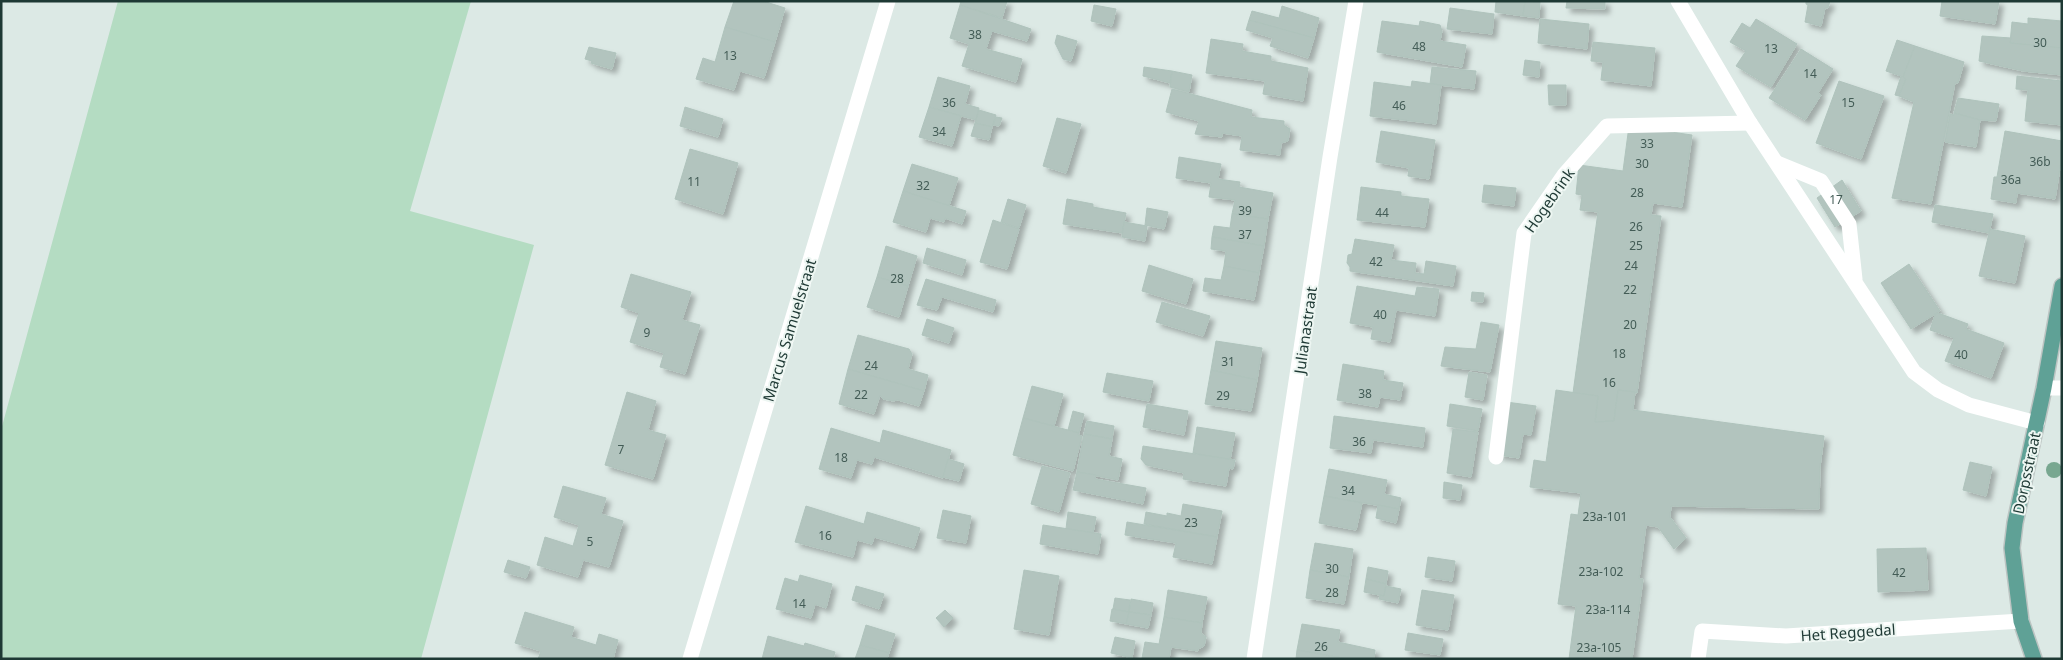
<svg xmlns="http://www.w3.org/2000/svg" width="2063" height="660" font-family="'Noto Sans',sans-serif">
	<defs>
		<filter id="shadow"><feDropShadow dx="4.5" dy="4.5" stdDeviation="2.5" flood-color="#0004"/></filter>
	</defs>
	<rect width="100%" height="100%" fill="#dce9e5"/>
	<!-- green -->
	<path fill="#b4dcc2" d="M118,1h353l-61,210 124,34 -113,414h-420v-229z"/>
	<!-- building -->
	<g fill="#b2c4be" stroke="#afc3bc" filter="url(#shadow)">
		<path d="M734,1h29l22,7 -10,34 -50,-15z"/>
		<path d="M961,1h46l-5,17 -42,-13z"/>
		<path d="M1496,1h29l-2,15 -28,-4z"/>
		<path d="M1525,1l15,1 -1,16 -16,-2z"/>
		<path d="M1567,1h38v8l-39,-1z"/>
		<path d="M1806,1h24l-2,7h-3l-4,18 -16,-4 3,-17 -2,-1z"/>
		<path d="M1942,1h57l-4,23 -55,-8z"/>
		<path d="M960,5l71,24 -4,12 -35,-10 -6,18 36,10 -6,23 -54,-16 7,-22 -19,-6z"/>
		<path d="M1094,5l22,4 -4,17 -21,-5z"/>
		<path d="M1282,6l37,12 -5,20 -65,-18 3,-9 27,7z"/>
		<path d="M1450,8l44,6 -2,20 -45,-5z"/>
		<path d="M2028,18l34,3v27l-52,-5 2,-21 16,2z"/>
		<path d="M1540,19l49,5 -2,25 -49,-6z"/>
		<path d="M1756,19l41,25 -26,43 -35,-21 10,-15 -16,-9 12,-19 8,5z"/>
		<path d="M1249,20l65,18 -6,20 -38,-12 3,-8 -27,-8z"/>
		<path d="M1382,21l37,5 1,-5 20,4 2,6 -2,10 26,4 -4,22 -85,-15z"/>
		<path d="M725,27l50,15 -11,36 -24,-7 -6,19 -38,-11 7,-21 12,4z"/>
		<path d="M1057,35l20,6 -6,20 -8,-2 -8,-16z"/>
		<path d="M1982,36l29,2 -1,5 52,5v27l-39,-4 -44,-10z"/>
		<path d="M1211,39l32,5 -1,7 29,5v5l37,7 -5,33 -40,-7 2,-13 -59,-8z"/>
		<path d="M1897,40l18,6 -12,31 3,2 -7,17 -4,-1 6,-19 -15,-5z"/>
		<path d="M1593,42l62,6 -4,38 -50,-6 2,-18 -12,-1z"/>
		<path d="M1915,46l49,16 -6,21h-3l-24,121 -39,-6 22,-96 -15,-6 7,-17 -3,-2z"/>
		<path d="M589,47l27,6 -4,16 -21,-6 1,-2 -7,-2z"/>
		<path d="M1801,49l32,20 -15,24 3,2 -16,25 -36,-22z"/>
		<path d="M1525,60l15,2 -1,15 -16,-2z"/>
		<path d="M1144,67l28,4 -2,12 -27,-7z"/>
		<path d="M1432,67l44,4 -2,18 -44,-5z"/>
		<path d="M1172,71l20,4 -3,17 -19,-5z"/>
		<path d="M2017,76l45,5v44l-37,-4 3,-31 -12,-1z"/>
		<path d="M938,77l32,9 -5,18 14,4 -3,12 -47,-13z"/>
		<path d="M1412,81l29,4 -5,39 -66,-8 4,-34 37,5z"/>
		<path d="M1839,81l45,15 -23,63 -45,-16z"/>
		<path d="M1548,85h18v20h-17z"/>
		<path d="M1172,89l80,21 -1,7 33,4v4l6,4 -2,12 -7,2 -1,12 -40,-5 2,-14 -20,-3v4l-27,-3 4,-13 -33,-9z"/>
		<path d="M1958,98l41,6 -3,17 -16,-1 -26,-7z"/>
		<path d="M685,107l38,12 -5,18 -38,-11z"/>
		<path d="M929,107l32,9 -9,30 -33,-9z"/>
		<path d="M979,110l17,5 -4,12 -17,-4z"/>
		<path d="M1954,113l26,7 -4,27 -31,-5 5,-28 4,1z"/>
		<path d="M996,117l6,1 -3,8 -6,-1z"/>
		<path d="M1057,118l24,6 -15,49 -23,-7z"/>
		<path d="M975,123l17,4 -3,13 -18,-4z"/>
		<path d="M1629,126l63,9 -10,72 -29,-4 -2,12 10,1 -24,177 -19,-3 -4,31 -19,1 3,-26 -25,-3 25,-181 -18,-2 2,-15 -6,-1 3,-29 44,6z"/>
		<path d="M1381,131l54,9 -6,39 -21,-3 1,-8 -33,-6z"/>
		<path d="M2005,131l57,10v15l-7,43 -38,-6 -1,10 -25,-4 3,-22h3z"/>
		<path d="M690,149l48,14 -15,51 -48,-15z"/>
		<path d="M1179,157l42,7 -3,15 22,3 -1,5 34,6 -5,26 -36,-5 3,-14 -26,-3 2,-14 -35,-5z"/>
		<path d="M912,164l46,14 -9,28 -46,-15z"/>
		<path d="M1842,180l19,31 -26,16 -18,-29z"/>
		<path d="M1484,185l32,3 -2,18 -32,-4z"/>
		<path d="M1361,187l40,5v4l28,3 -4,28 -68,-7z"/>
		<path d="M903,191l63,20 -4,13 -17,-6 -1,4 -14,-4 -4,14 -33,-10z"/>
		<path d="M1008,199l18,6 -7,23 -18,-6z"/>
		<path d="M1067,199l26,5v3l33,6 -4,20 -59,-9z"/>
		<path d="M1935,205l58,9 -4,19 -57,-11z"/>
		<path d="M1147,208l21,4 -4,17 -19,-4z"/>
		<path d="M1232,214l36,5 -4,27 -52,-9 2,-11 16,2z"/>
		<path d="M993,220l26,9 -12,40 -27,-7z"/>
		<path d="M1124,222l23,4 -2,15 -23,-4z"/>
		<path d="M1990,229l35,7 -10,47 -36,-7z"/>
		<path d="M1212,237l52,9 -5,27 -35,-7 2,-15 -15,-2z"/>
		<path d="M1355,239l39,6 -3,15 25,3 -1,10 9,1 2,-13 30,5 -3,20 -103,-15v-4l-3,-4 1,-8 4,-1z"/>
		<path d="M886,246l31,10 -9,30 -31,-9z"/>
		<path d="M927,248l39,12 -4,15 -39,-12z"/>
		<path d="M1909,264l31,47 -29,18 -30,-46z"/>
		<path d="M1149,265l44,14 -7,25 -44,-13z"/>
		<path d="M1224,266l35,7 -5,27 -51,-9 2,-13 16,2z"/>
		<path d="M631,274l60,18 -9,28 18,5 -15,49 -25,-7 4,-14 -34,-11 9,-29 -18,-6z"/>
		<path d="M877,277l31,9 -9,31 -32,-10z"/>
		<path d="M926,279l70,21 -3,12 -51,-15 -5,13 -20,-5z"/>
		<path d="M1357,286l58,10 2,-9 22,2 -4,27 -39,-6 -6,32 -19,-3 2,-12 -23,-4z"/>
		<path d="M1472,292l12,1 -1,9 -12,-1z"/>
		<path d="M1162,302l48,14 -7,20 -47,-14z"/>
		<path d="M1938,313l30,11 -2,5 38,14 -13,35 -46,-17 9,-23 -24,-8 5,-15z"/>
		<path d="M927,319l27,9 -5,15 -27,-8z"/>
		<path d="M1481,322l18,3 -9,47 -49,-6 4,-19 31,2z"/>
		<path d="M858,335l51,14 3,5 -4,15 20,6 -4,16 -76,-22z"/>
		<path d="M1216,341l46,7 -5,32 -46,-10z"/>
		<path d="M1343,364l41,7 -1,9 20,3 -3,17 -20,-3 -2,10 -41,-7z"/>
		<path d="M848,369l76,22 -5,15 -21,-6 -5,1 -10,-2 -3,-4 -6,19 -35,-10z"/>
		<path d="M1211,370l46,10 -6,31 -46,-7z"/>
		<path d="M1469,372l18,3 -4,25 -18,-3z"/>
		<path d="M1107,373l46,8 -4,20 -46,-9z"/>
		<path d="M1032,386l31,8 -9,32 -31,-8z"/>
		<path d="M1556,390l42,6 -3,26 19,-1 4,-31 17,2 -2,18 191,26 -4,31 -1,42 -148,-3 -1,11 16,21 -12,11 -16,-22 -12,-2 -7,54h4l-11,80h-63l7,-53 -18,-2 13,-90 7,1 3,-22 -51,-6 4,-27 12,2z"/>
		<path d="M627,392l29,9 -8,29 18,5 -13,44 -48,-14z"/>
		<path d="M1506,402l30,4 -5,29 -8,-1 -4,24 -21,-3z"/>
		<path d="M1147,404l41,7 -4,24 -41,-8z"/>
		<path d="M1450,404l32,5 -4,22 -31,-5z"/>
		<path d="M1073,411l11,3 -5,19 -11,-3z"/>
		<path d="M1334,416l91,12 -2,19 -50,-7 -2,13 -41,-5z"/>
		<path d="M1023,418l56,15 -1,2 4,1 -9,35 -60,-16z"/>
		<path d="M1087,421l27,5 -2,13 -28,-5z"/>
		<path d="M1197,427l38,6 -5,27 -37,-7z"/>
		<path d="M831,428l49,15 3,-13 68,20 -8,28 -69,-21 -2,7 -15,-4 -6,18 -32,-9z"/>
		<path d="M1453,429l25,3 -7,45 -24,-4z"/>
		<path d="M1084,434l28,5 -3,17 13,3 -4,21 -41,-8z"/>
		<path d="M1143,446l92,14 -2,9 -4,-1 -3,18 -43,-7 1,-6 -38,-8 -5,-6z"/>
		<path d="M948,459l16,5 -5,17 -16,-4z"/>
		<path d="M1970,462l22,5 -6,29 -23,-6z"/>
		<path d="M1042,466l28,7 -11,39 -28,-8z"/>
		<path d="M1329,469l58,11 -3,14 17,4 -2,11 -75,-13z"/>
		<path d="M1077,472l19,3 -1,4 51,9 -3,16 -70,-14z"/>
		<path d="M1444,482l18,3 -2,15 -17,-2z"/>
		<path d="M563,486l43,12 -5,16 22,7 -14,46 -26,-7 -5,17 -41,-12 8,-28 28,9 6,-21 -25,-8z"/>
		<path d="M1324,496l38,7 -6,27 -37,-7z"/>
		<path d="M1183,504l39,7 -5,26 -73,-13 2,-12 21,4v-3l14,3z"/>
		<path d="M1378,505l21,4 -3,14 -20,-5z"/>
		<path d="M806,506l58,18 3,-12 53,16 -6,20 -40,-11 -2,7 -15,-4 -4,17 -58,-15z"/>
		<path d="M943,510l28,6 -5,27 -29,-5z"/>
		<path d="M1068,512l28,5 -3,16 -27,-4z"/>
		<path d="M1127,522l90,15 -5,27 -39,-7 3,-14 -51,-8z"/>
		<path d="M1043,525l58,9 -3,20 -58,-10z"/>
		<path d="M1315,543l38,6 -4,28 -39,-7z"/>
		<path d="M1926,548l2,42 -50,2 -1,-43z"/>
		<path d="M1428,557l27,4 -3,20 -27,-4z"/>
		<path d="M508,560l22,7 -4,11 -22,-6z"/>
		<path d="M1368,567l20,4 -2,13 -20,-5z"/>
		<path d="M1024,570l35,6 -10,59 -35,-6z"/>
		<path d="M1310,570l39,7 -5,27 -38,-6z"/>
		<path d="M800,575l32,9 -6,24 -11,-4 -4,14 -35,-9 9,-31 13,4z"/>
		<path d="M1366,579l20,5 -2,12 -20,-4z"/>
		<path d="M856,586l28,8 -5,15 -27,-9z"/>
		<path d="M1386,586l15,3 -3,14 -19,-4 1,-4 4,1z"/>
		<path d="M1168,590l39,7 -5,26 -38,-6z"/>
		<path d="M1422,590l32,5 -6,35 -32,-5z"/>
		<path d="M1115,598l15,2 -1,12 -16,-3z"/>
		<path d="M1131,599l22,4 -2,12 -22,-3z"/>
		<path d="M1112,609l17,3 -2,12 -17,-3z"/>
		<path d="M945,610l8,8 -9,9 -8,-9z"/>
		<path d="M525,612l49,15 -3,10 25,8 3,-11 19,6 -5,19h-75l3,-8 -26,-8z"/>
		<path d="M1129,612l22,3 -3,13 -22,-4z"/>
		<path d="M1164,617l38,6 -1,10 5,4 -2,9 -6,3v2l-27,-4 -2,12 -27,-1 3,-16 14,2z"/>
		<path d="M1302,624l38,6 -2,12 37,8 -1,9h-27l-50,-9z"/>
		<path d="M866,625l29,9 -6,19 -29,-8z"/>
		<path d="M1408,633l35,6 -3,16 -35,-5z"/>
		<path d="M768,636l36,10 1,-3 30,9 -2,7h-71z"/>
		<path d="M1115,637l20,4 -3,17 -21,-5z"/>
		<path d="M860,645l29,8 -2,6h-32z"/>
		<path d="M1297,650l50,9h-51z"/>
	</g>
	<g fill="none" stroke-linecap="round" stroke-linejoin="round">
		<!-- major casing -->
		<g stroke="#bcc4c2" stroke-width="18">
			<path id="major" d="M2034,659l-13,-38 -9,-73 3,-25 29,-135 18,-102"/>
		</g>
		<!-- minor -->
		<g stroke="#fff" stroke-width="15">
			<path d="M1678,1l72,122 164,249 24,18 31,15 68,18"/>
			<path d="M1777,163l44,18 28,43 6,55"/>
			<path d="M2044,388h18"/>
			<path d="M1496,457l28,-224 40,-58 43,-49 143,-3"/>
			<path d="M690,659l198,-658"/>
			<path d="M1254,659l76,-502 26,-156"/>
			<path d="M1698,659l4,-28 84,5 235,-15"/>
		</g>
		<!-- major -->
		<use href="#major" stroke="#5fa196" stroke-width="15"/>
	</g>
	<!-- trees -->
	<circle fill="#78a790" cx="2054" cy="470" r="8"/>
	<g text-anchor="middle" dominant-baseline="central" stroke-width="4" stroke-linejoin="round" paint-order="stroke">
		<!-- number labels -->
		<g font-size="12" fill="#435c56">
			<text x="975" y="34">38</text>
			<text x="2040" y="42">30</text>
			<text x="1419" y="46">48</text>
			<text x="1771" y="48">13</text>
			<text x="730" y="55">13</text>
			<text x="1810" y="73">14</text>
			<text x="949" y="102">36</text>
			<text x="1848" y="102">15</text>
			<text x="1399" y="105">46</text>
			<text x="939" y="131">34</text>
			<text x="1647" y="143">33</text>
			<text x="2040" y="161">36b</text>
			<text x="1642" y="163">30</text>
			<text x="2011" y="179">36a</text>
			<text x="694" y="181">11</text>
			<text x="923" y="185">32</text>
			<text x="1637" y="192">28</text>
			<text x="1836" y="199">17</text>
			<text x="1245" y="210">39</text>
			<text x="1382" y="212">44</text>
			<text x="1636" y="226">26</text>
			<text x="1245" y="234">37</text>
			<text x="1636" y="245">25</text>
			<text x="1376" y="261">42</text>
			<text x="1631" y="265">24</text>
			<text x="897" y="278">28</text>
			<text x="1630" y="289">22</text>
			<text x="1380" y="314">40</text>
			<text x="1630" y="324">20</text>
			<text x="647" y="332">9</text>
			<text x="1619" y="353">18</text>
			<text x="1961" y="354">40</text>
			<text x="1228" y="361">31</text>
			<text x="871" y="365">24</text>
			<text x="1609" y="382">16</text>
			<text x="1365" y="393">38</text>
			<text x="861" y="394">22</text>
			<text x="1223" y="395">29</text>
			<text x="1359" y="441">36</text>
			<text x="621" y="449">7</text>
			<text x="841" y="457">18</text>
			<text x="1348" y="490">34</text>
			<text x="1605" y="516">23a-101</text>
			<text x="1191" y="522">23</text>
			<text x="825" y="535">16</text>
			<text x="590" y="541">5</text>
			<text x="1332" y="568">30</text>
			<text x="1601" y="571">23a-102</text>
			<text x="1899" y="572">42</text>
			<text x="1332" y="592">28</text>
			<text x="799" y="603">14</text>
			<text x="1608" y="609">23a-114</text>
			<text x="1321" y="646">26</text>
			<text x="1599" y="647">23a-105</text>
		</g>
		<!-- street labels -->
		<g font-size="15" fill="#1e3934" stroke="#edf6f2">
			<text transform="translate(1549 200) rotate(-55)">Hogebrink</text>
			<text transform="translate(789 330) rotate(-73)">Marcus Samuelstraat</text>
			<text transform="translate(1305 330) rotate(-82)">Julianastraat</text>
			<text transform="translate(2026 473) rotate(-78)">Dorpsstraat</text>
			<text transform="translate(1848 632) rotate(-4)">Het Reggedal</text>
		</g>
	</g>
	<!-- border -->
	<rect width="2063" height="660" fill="none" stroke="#1e3934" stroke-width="5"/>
</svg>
